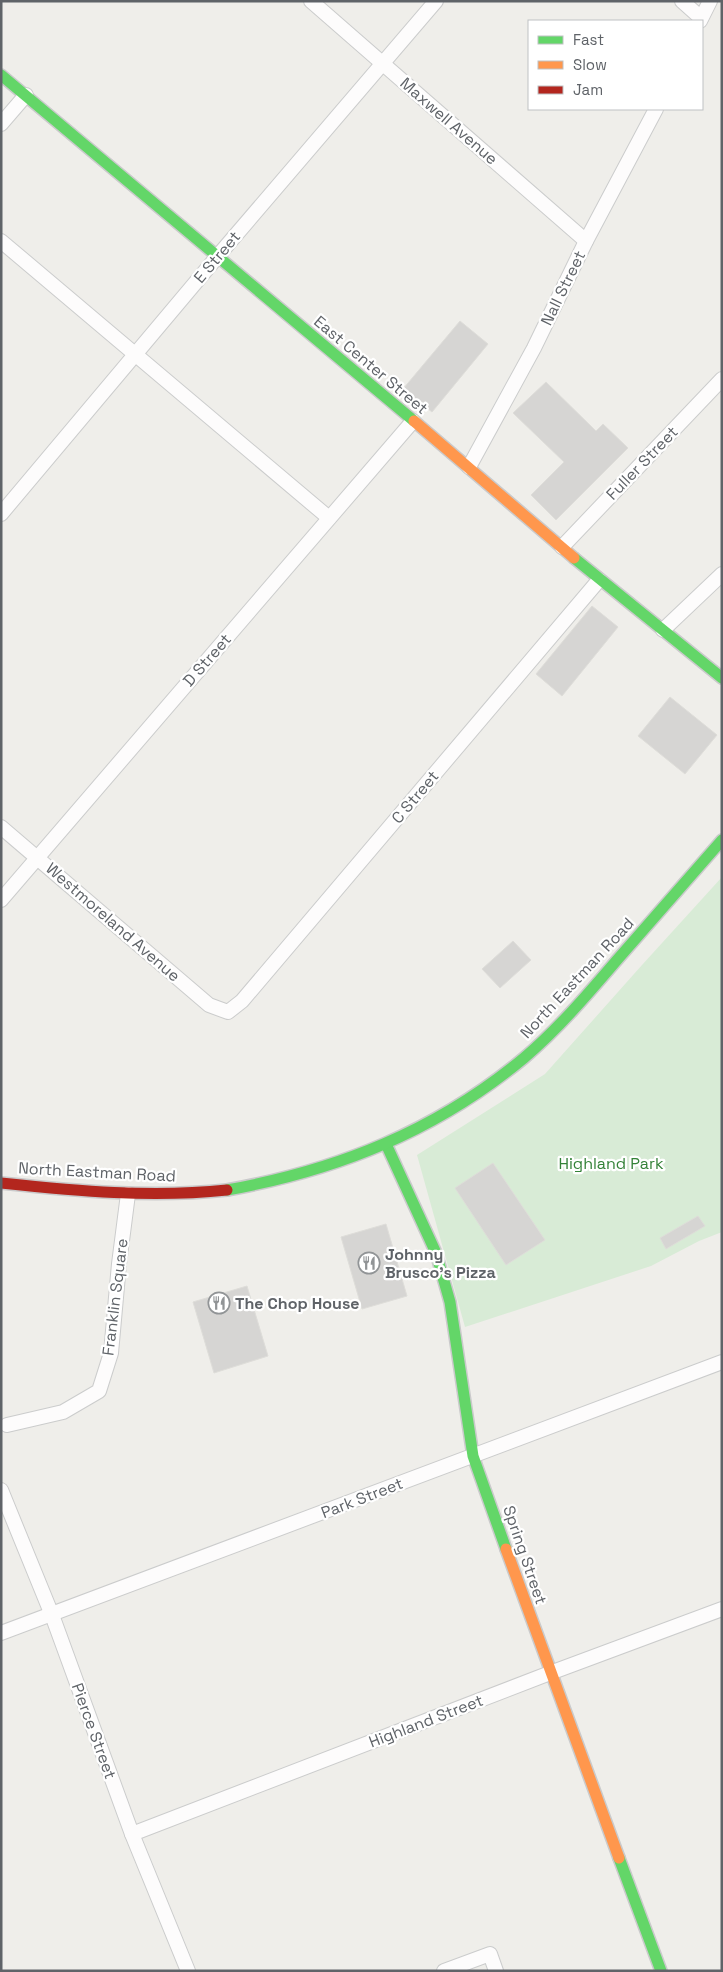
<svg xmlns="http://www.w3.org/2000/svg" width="723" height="1972" font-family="'Space Grotesk',sans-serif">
	<rect width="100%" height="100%" fill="#efeeea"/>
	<!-- green -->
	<path fill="#d8ebd6" d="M722,877v355l-23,9 -48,25 -186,61 -48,-172 128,-81 97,-109z"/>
	<!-- building -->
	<g fill="#d6d5d3" stroke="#deddd9">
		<path d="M460,321l28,23 -56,68 -29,-23z"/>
		<path d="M546,382l50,49 7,-7 25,24 -72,72 -25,-25 33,-33 -51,-49z"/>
		<path d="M592,606l26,21 -56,69 -26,-22z"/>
		<path d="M670,697l47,38 -32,39 -47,-38z"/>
		<path d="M513,941l18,19 -31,28 -18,-19z"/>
		<path d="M493,1163l52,77 -39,25 -51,-77z"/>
		<path d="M698,1216l7,10 -39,23 -6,-11z"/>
		<path d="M386,1224l21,72 -45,13 -21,-72z"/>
		<path d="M247,1286l21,70 -54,17 -21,-71z"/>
	</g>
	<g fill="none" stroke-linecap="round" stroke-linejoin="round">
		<!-- street casing -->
		<g stroke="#cbcccc" stroke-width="16">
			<g id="street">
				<path d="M311,1l275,240"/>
				<path d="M682,1l19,17"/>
				<path d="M700,21l10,-20"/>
				<path d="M1,124l25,-29"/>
				<path d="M1,241l328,277"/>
				<path d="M469,467l65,-119 52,-107 70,-132"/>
				<path d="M1,514l216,-257 219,-256"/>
				<path d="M562,547l160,-168"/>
				<path d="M663,630l59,-56"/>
				<path d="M1,827l208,178 19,7 14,-11 357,-421"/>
				<path d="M1,900l412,-479"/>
				<path d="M7,1425l56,-13 36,-21 12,-38 8,-89 9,-70"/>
				<path d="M1,1490l51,125 80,219 56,137"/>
				<path d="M1,1633l721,-271"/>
				<path d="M132,1834l418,-161 172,-64"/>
				<path d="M444,1971l46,-17 6,17"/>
			</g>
		</g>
		<!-- fast casing -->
		<g stroke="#cacacb" stroke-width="14">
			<g id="fast">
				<path d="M1,75l413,346"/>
				<path d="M574,558l148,120"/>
				<path d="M386,1144l50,109 14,49 23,154 33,93"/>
				<path d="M227,1190c111,-20 209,-59 297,-132 34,-29 64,-64 93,-98 35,-40 70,-80 105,-120"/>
				<path d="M619,1858l42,113"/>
			</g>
		</g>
		<!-- slow casing -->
		<g stroke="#cacacb" stroke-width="14">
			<g id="slow">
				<path d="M414,421l160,137"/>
				<path d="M506,1549l113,309"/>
			</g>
		</g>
		<!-- jam casing -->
		<g stroke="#cacacb" stroke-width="14">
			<path id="jam" d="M1,1183c76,8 150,15 226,7"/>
		</g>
		<!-- street -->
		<use href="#street" stroke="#fdfcfc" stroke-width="14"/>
		<!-- fast -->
		<use href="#fast" stroke="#63d668" stroke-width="11"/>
		<!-- slow -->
		<use href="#slow" stroke="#ff974d" stroke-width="11"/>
		<!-- jam -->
		<use href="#jam" stroke="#b3261e" stroke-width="11"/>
	</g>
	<!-- icons -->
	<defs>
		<g id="restaurant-ring" transform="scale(1.125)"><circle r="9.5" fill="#fff" stroke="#919496" stroke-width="1.5"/><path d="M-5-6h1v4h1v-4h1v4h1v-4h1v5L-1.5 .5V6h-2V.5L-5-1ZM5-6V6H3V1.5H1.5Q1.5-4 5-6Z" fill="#919496"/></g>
	</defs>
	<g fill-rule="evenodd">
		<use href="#restaurant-ring" x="369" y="1263"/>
		<use href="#restaurant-ring" x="219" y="1303"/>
	</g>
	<g text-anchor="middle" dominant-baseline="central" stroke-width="4.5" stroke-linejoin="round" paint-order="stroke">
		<!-- street labels -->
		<g font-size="16" fill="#5f6368" stroke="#fff">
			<text transform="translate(449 121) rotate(41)">Maxwell Avenue</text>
			<text transform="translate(217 257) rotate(-50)">E Street</text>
			<text transform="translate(563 288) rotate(-64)">Nall Street</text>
			<text transform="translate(371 365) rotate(40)">East Center Street</text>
			<text transform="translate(642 463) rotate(-46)">Fuller Street</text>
			<text transform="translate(207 660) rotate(-49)">D Street</text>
			<text transform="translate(415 797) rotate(-50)">C Street</text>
			<text transform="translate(113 922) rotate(41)">Westmoreland Avenue</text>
			<text transform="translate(577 978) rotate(-47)">North Eastman Road</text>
			<text transform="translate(97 1172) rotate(3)">North Eastman Road</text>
			<text transform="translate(115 1297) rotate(-83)">Franklin Square</text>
			<text transform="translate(362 1498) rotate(-21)">Park Street</text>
			<text transform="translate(525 1555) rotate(71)">Spring Street</text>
			<text transform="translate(426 1721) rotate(-21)">Highland Street</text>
			<text transform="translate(94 1731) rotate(70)">Pierce Street</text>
		</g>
		<!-- park labels -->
		<g font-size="16" fill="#348238" stroke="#fff">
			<text x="611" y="1163">Highland Park</text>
		</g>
		<!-- poi labels -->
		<g font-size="16" font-weight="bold" fill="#5f6368" stroke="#fff" text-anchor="start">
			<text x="385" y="1254">Johnny<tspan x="385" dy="18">Brusco's Pizza</tspan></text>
			<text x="235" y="1303">The Chop House</text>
		</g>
	</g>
	<!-- border -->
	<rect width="723" height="1972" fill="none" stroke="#5f6368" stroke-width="5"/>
	<!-- legend -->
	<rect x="528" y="20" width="175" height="90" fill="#ffffff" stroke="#bfc1c3"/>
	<rect x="538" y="36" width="25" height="8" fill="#63d668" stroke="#bfc1c3"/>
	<text x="573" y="45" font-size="15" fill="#5f6368">Fast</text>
	<rect x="538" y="61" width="25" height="8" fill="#ff974d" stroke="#bfc1c3"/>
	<text x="573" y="70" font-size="15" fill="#5f6368">Slow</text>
	<rect x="538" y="86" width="25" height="8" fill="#b3261e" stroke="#bfc1c3"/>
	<text x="573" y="95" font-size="15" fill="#5f6368">Jam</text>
</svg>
